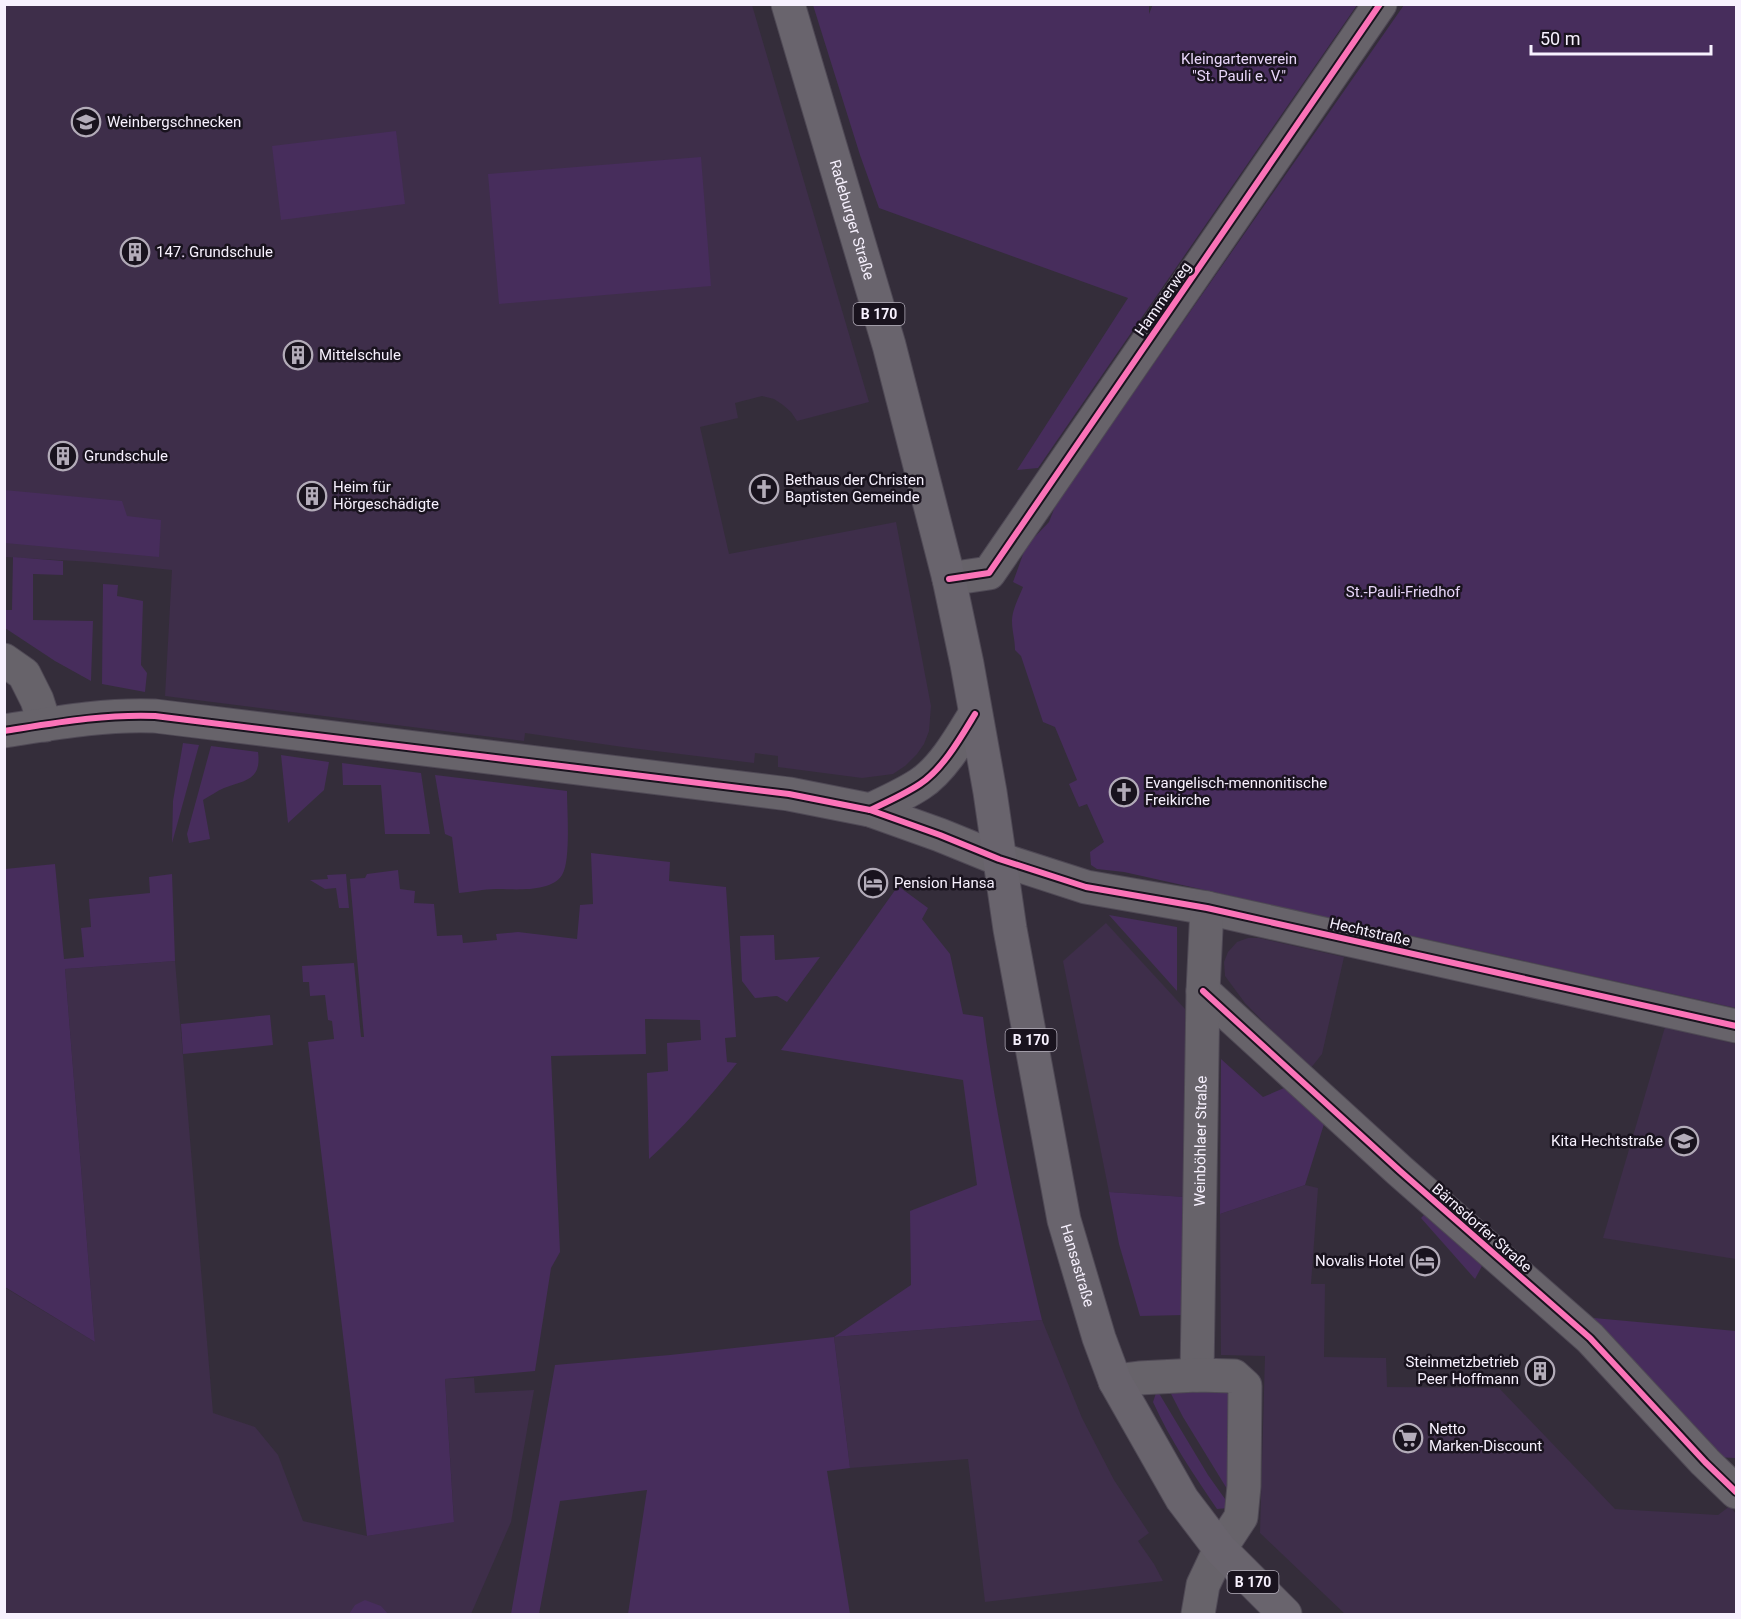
<svg xmlns="http://www.w3.org/2000/svg" width="1741" height="1619" font-family="Roboto,sans-serif">
	<rect width="100%" height="100%" fill="#342d3a"/>
	<!-- built -->
	<g fill="#3e2e4a">
		<path d="M4,5h748l117,397 -72,19 -6,-9 -8,-7 -9,-6 -12,-3 -27,7 3,15 -38,9 29,127 167,-32 35,184 -2,25 -5,13 -7,10 -12,12 -12,8 -31,4 -84,-11v-11l-23,-3 -1,10 -131,-16 -98,-14 -1,8 -359,-45 7,-126 -79,-8 -88,-5z"/>
		<path d="M1106,923l79,86v188l-76,-5 -46,-231z"/>
		<path d="M1248,938h11l85,19 -22,97 -12,15 -65,-66 -20,-27 -1,-14 4,-10 9,-10z"/>
		<path d="M175,961l38,452 42,14 23,28 25,66 64,15 87,-15 -9,-142 29,-1 1,15 59,-3 -23,132 -40,92h-466l-1,-327 91,55 -30,-373z"/>
		<path d="M1665,1027l71,17v215l-133,-21z"/>
		<path d="M1305,1185l13,3 -7,96h14l-1,73 62,1 1,29 112,1 116,121 103,6 12,-9 6,8v100h-198v-1l-193,1 -85,-81 5,-177 -44,-1 -1,-141z"/>
		<path d="M1042,1320l40,98 32,62 35,53 -11,8 16,23 9,17 -178,21 -17,-143 -118,9 -16,-131z"/>
	</g>
	<!-- green -->
	<g fill="#472d5c">
		<path d="M1149,5v9l4,-10 204,1 -319,463 -21,2 111,-172 -249,-90 -19,-53 -47,-150z"/>
		<path d="M1404,5h332v1003l-612,-136 -27,-3 -6,-4 -1,-13 14,-10 -17,-38 -8,3 -10,-23 8,-4 -22,-53 -12,-5 -22,-66 -6,-6c0,-11 -3,-19 -3,-29 0,-11 7,-24 11,-34l-10,-5 13,-36 23,-24 7,-18z"/>
		<path d="M396,131l9,73 -124,16 -9,-74z"/>
		<path d="M701,157l10,129 -212,18 -11,-130z"/>
		<path d="M4,490l118,11 5,15 34,4 -2,37 -154,-14z"/>
		<path d="M13,557l50,4v14l-30,-1v46l60,1 -2,60 -36,-20 -50,-33v-18h7z"/>
		<path d="M103,584l15,1 -1,11 26,5 -2,64 6,8 -2,19 -43,-8z"/>
		<path d="M183,743l16,2 -27,98 1,-42z"/>
		<path d="M211,746l47,6c4,29 -14,28 -34,36 -7,3 -14,8 -21,12l7,39 -21,4 -2,-9z"/>
		<path d="M281,755l48,7 -5,28 -36,33z"/>
		<path d="M342,763l79,10 9,61h-45l-4,-49h-38z"/>
		<path d="M435,775l132,16c0,18 4,71 -5,84 -11,18 -48,14 -66,14 -12,0 -25,3 -37,4l-7,-56 -7,-3z"/>
		<path d="M591,853l79,9 -1,19 57,6 10,150 -11,1 2,24 10,1c-28,35 -54,65 -88,96l-2,-86 21,-2 -1,-28 34,-3 -1,-20 -55,-1 1,35 -95,2 9,196 -9,16 -16,103 -90,8 9,143 -87,14 -59,-494 26,-3 -2,-18 -4,-1 -3,-25 -15,1 -1,-14h-6l-1,-16 52,-3 7,74h3l-14,-158 15,-1 2,-4 31,-4 2,19 15,2 -1,12 20,1 3,32 25,-1 1,8 34,-3 -1,-6 22,-2 59,7 3,-34 13,-1z"/>
		<path d="M55,864l9,95 20,-2 -3,-29 10,-1 -2,-28 61,-6 -1,-16 23,-3 3,87 -110,8 30,373 -90,-55v-418z"/>
		<path d="M346,874l3,34h-10l-3,-20 -11,1 -15,-9 18,-1 -1,-4z"/>
		<path d="M898,886l30,22 -6,11 28,35 13,60 20,3c13,102 35,203 59,303l-208,17 16,131 -23,3 23,143h-222l19,-124 -87,11 -21,113h-28l44,-249 115,-10 164,-18 77,-52 -1,-74 67,-26 -14,-105 -182,-30z"/>
		<path d="M1109,915l68,12v64z"/>
		<path d="M774,935l1,25 45,-3 -33,45 -10,-6 -22,2 -13,-17 -2,-45z"/>
		<path d="M270,1015l3,30 -90,9 -2,-30z"/>
		<path d="M1221,1059l42,38 21,-9 40,36 -19,61 -85,29z"/>
		<path d="M1109,1192l76,5v118l-45,1 -21,-72z"/>
		<path d="M1426,1213l56,53 -7,13 -54,-61z"/>
		<path d="M1583,1317l153,14v128l-1,-1 -21,-1z"/>
		<path d="M1167,1386l55,2 7,7 3,102 -49,-80z"/>
		<path d="M1157,1390l51,85 22,31 -2,2 -11,1c-23,-34 -47,-69 -64,-107z"/>
		<path d="M365,1600l16,6 7,8h-39l6,-9z"/>
	</g>
	<g fill="none" stroke-linecap="round" stroke-linejoin="round">
		<!-- minor casing -->
		<g stroke="#4f4955" stroke-width="35">
			<g id="minor">
				<path d="M949,579l40,-6 391,-569"/>
				<path d="M4,660l20,14 13,26 8,25"/>
				<path d="M4,731c51,-8 100,-17 151,-15l634,78 81,16 70,25 59,24 87,28 121,21 529,118"/>
				<path d="M870,810c17,-8 35,-16 50,-26 23,-15 41,-47 55,-70"/>
				<path d="M1203,991l197,180 190,167 115,124 31,30"/>
				<path id="s1" d="M1197,1375l6,-384 4,-83"/>
				<path d="M1115,1381l24,-3 58,-3 37,1 11,10 -1,100 -3,31 -21,32 -17,36 -5,29"/>
			</g>
		</g>
		<!-- major casing -->
		<g stroke="#4f4955" stroke-width="35">
			<g id="major">
				<path id="s2" d="M788,4l101,341 60,234 18,85 23,128 20,137 54,291 35,118 16,43 67,118 38,50 65,65"/>
			</g>
		</g>
		<!-- minor -->
		<use href="#minor" stroke="#67636a" stroke-width="33"/>
		<!-- major -->
		<use href="#major" stroke="#69646d" stroke-width="33"/>
		<!-- cycleway casing -->
		<g stroke="#19131e" stroke-width="10">
			<g id="cycleway">
				<path d="M949,579l40,-6 391,-569"/>
				<path d="M4,731c51,-8 100,-17 151,-15l634,78 81,16 70,25 59,24 87,28 121,21 529,118"/>
				<path d="M870,810c17,-8 35,-16 50,-26 23,-15 41,-47 55,-70"/>
				<path d="M1203,991l197,180 190,167 115,124 31,30"/>
			</g>
		</g>
		<!-- cycleway -->
		<use href="#cycleway" stroke="#fb73b8" stroke-width="6"/>
	</g>
	<!-- icons -->
	<defs>
		<g id="school-ring" transform="scale(1.5)"><circle r="9.5" fill="#19131e" stroke="#b3acb9" stroke-width="1.5"/><path d="M0-5L7-2L0 1L-7-2ZM-4 1L0 2.5L4 1V4Q0 6-4 4Z" fill="#b3acb9"/></g>
		<g id="building-ring" transform="scale(1.5)"><circle r="9.5" fill="#19131e" stroke="#b3acb9" stroke-width="1.5"/><path d="M-4-6H4V6H1V3H-1V6H-4ZM-2.5-4.3h1.7v1.8h-1.7ZM.8-4.3h1.7v1.8H.8ZM-2.5-1h1.7V.8h-1.7ZM.8-1h1.7V.8H.8Z" fill="#b3acb9"/></g>
		<g id="church-ring" transform="scale(1.5)"><circle r="9.5" fill="#19131e" stroke="#b3acb9" stroke-width="1.5"/><path d="M-1.2-6h2.4v3.5h3.3v2.4h-3.3V6h-2.4V-.1h-3.3v-2.4h3.3Z" fill="#b3acb9"/></g>
		<g id="hotel-ring" transform="scale(1.5)"><circle r="9.5" fill="#19131e" stroke="#b3acb9" stroke-width="1.5"/><path d="M-6-4.5h1.5V1H6V5H4.5V3h-9V5H-6ZM-4 0a1.8 1.8 0 1 1 3.6 0ZM.5 0V-2.5h3Q6-2.5 6 0Z" fill="#b3acb9"/></g>
		<g id="supermarket-ring" transform="scale(1.5)"><circle r="9.5" fill="#19131e" stroke="#b3acb9" stroke-width="1.5"/><path d="M-6-5.5h2.5l.6 2H6L4.5 2H-2.5L-4.4-4H-6ZM-1.5 3.2a1.3 1.3 0 1 0 .1 0ZM3 3.2a1.3 1.3 0 1 0 .1 0Z" fill="#b3acb9"/></g>
	</defs>
	<g fill-rule="evenodd">
		<use href="#school-ring" x="86" y="122"/>
		<use href="#building-ring" x="135" y="252"/>
		<use href="#building-ring" x="298" y="355"/>
		<use href="#building-ring" x="63" y="456"/>
		<use href="#church-ring" x="764" y="489"/>
		<use href="#building-ring" x="312" y="496"/>
		<use href="#church-ring" x="1124" y="792"/>
		<use href="#hotel-ring" x="873" y="883"/>
		<use href="#school-ring" x="1684" y="1141"/>
		<use href="#hotel-ring" x="1425" y="1261"/>
		<use href="#building-ring" x="1540" y="1371"/>
		<use href="#supermarket-ring" x="1408" y="1438"/>
	</g>
	<g text-anchor="middle" dominant-baseline="central" stroke-width="5" stroke-linejoin="round" paint-order="stroke">
		<!-- shield labels -->
		<g fill="#19131e" stroke="#b4aebb" stroke-width="1.5">
			<rect x="853.5" y="303" width="51" height="22" rx="4.5"/>
			<rect x="1005.5" y="1029" width="51" height="22" rx="4.5"/>
			<rect x="1227.5" y="1571" width="51" height="22" rx="4.5"/>
		</g>
		<g font-size="14" font-weight="bold" fill="#f7f1fe">
			<text x="879" y="314">B 170</text>
			<text x="1031" y="1040">B 170</text>
			<text x="1253" y="1582">B 170</text>
		</g>
		<!-- park labels -->
		<g font-size="15" fill="#e7d5f8" stroke="#19131e">
			<text x="1239" y="59">Kleingartenverein<tspan x="1239" dy="17">"St. Pauli e. V."</tspan></text>
			<text x="1403" y="592">St.-Pauli-Friedhof</text>
		</g>
		<!-- poi labels -->
		<g font-size="15" fill="#f7f1fe" stroke="#19131e" text-anchor="start">
			<text x="107" y="122">Weinbergschnecken</text>
			<text x="156" y="252">147. Grundschule</text>
			<text x="319" y="355">Mittelschule</text>
			<text x="84" y="456">Grundschule</text>
			<text x="785" y="480">Bethaus der Christen<tspan x="785" dy="17">Baptisten Gemeinde</tspan></text>
			<text x="333" y="487">Heim für<tspan x="333" dy="17">Hörgeschädigte</tspan></text>
			<text x="1145" y="783">Evangelisch-mennonitische<tspan x="1145" dy="17">Freikirche</tspan></text>
			<text x="894" y="883">Pension Hansa</text>
			<text x="1663" y="1141" text-anchor="end">Kita Hechtstraße</text>
			<text x="1404" y="1261" text-anchor="end">Novalis Hotel</text>
			<text x="1519" y="1362" text-anchor="end">Steinmetzbetrieb<tspan x="1519" dy="17">Peer Hoffmann</tspan></text>
			<text x="1429" y="1429">Netto<tspan x="1429" dy="17">Marken-Discount</tspan></text>
		</g>
		<!-- street labels -->
		<g font-size="15" fill="#f7f1fe" stroke="#19131e">
			<text stroke="none"><textPath href="#s2" startOffset="225">Radeburger Straße</textPath></text>
			<text transform="translate(1163 299) rotate(-55)">Hammerweg</text>
			<text transform="translate(1370 932) rotate(13)">Hechtstraße</text>
			<text stroke="none"><textPath href="#s1" startOffset="234">Weinböhlaer Straße</textPath></text>
			<text transform="translate(1482 1228) rotate(41)">Bärnsdorfer Straße</text>
			<text stroke="none"><textPath href="#s2" startOffset="1296">Hansastraße</textPath></text>
		</g>
	</g>
	<!-- border -->
	<rect width="1741" height="1619" fill="none" stroke="#f7f1fe" stroke-width="12"/>
	<!-- scale -->
	<path d="M1531 45v9h180v-9" fill="none" stroke="#f7f1fe" stroke-width="3"/>
	<text x="1540" y="45" font-size="18" fill="#f7f1fe" stroke="#19131e" stroke-width="4.5" paint-order="stroke">50 m</text>
</svg>
